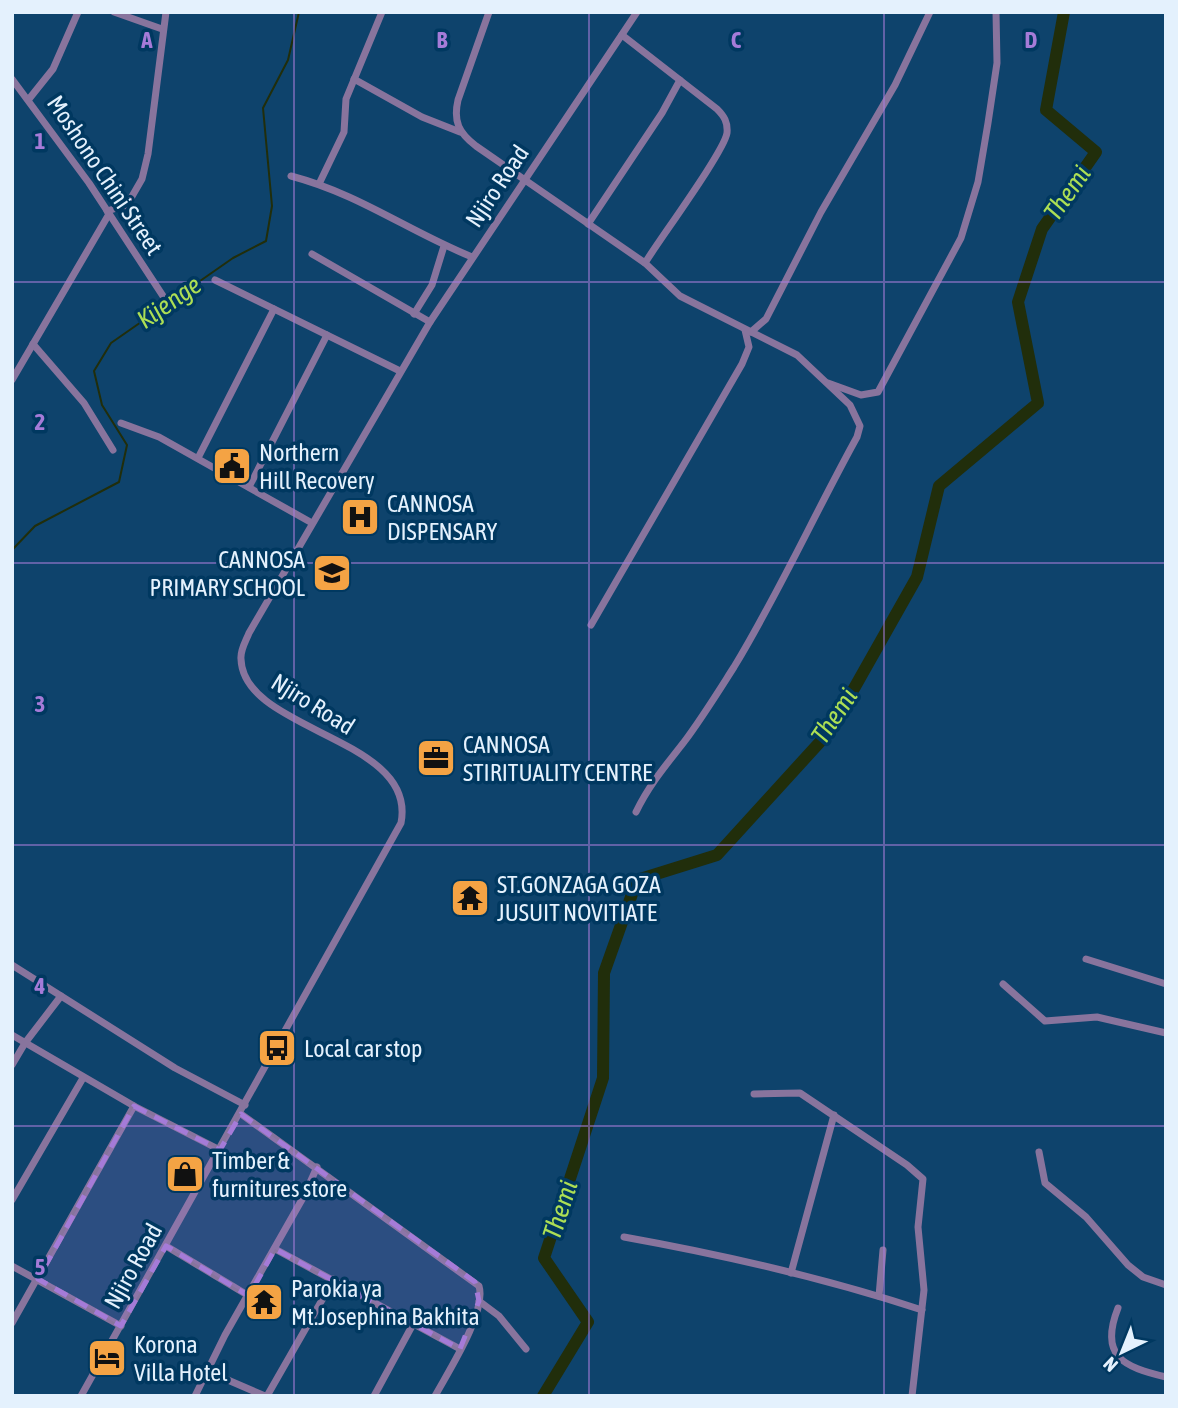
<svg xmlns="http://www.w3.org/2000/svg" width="1178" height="1408" font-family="'Asap Condensed',sans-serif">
	<rect width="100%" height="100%" fill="#0e436c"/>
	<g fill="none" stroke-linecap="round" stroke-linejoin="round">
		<!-- stream -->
		<path stroke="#212e0b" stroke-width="2" d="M12,550l23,-24 84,-44 8,-37 -25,-40 -8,-34 17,-28 122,-85 33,-17 6,-35 -9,-98 25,-48 11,-48"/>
		<!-- river -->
		<path stroke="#212e0b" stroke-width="12" d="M543,1396l45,-74 -44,-64 59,-180 1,-105 33,-93 80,-25 113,-124 87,-154 22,-91 99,-83 -20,-101 24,-73 54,-77 -50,-42 18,-98"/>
		<!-- minor -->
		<g stroke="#88749d" stroke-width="7">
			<path d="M114,12l48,17"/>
			<path d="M489,12l-31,88c-5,22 1,33 18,46l169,117 35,33 117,59 53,50 10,21 -3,11c-42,76 -78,156 -123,230 -16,25 -32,51 -50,75 -18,23 -35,43 -48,70"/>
			<path d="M622,35l95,74c7,7 11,13 10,24 -3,19 -68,107 -82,130"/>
			<path d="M12,79l77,104 74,113"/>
			<path d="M354,79l68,38 38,15"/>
			<path d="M29,99l24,-30 25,-57"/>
			<path d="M291,176c68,18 117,55 181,81"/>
			<path d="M319,184l25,-52 2,-33 36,-87"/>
			<path d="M107,211l20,-6 15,-26 6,-25 18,-142"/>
			<path d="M588,224l74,-111 18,-33"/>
			<path d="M312,254l118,68"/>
			<path d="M215,280l185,91"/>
			<path d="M414,314l18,-29 12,-39"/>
			<path d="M751,332l15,-13 55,-107 74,-127 35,-73"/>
			<path d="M33,344l51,59 29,47"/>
			<path d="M12,380l97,-166"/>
			<path d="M828,383l33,12 17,-3 83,-154 17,-56 10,-59 9,-60 -1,-51"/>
			<path d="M121,423l38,14 153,86"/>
			<path d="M198,458l76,-149"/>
			<path d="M249,487l78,-152"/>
			<path d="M591,625l151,-261 7,-17 -4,-17"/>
			<path d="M1086,959l80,25"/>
			<path d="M12,965l163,103 70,37"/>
			<path d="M1003,984l42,37 52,-4 69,16"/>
			<path d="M12,1035l122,71 86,44"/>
			<path d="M12,1065l13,-22 36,-47"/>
			<path d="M754,1094l46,-1 107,72 16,14 -5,48 6,63 -12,106"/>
			<path d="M241,1114l238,172c8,26 -31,86 -44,110"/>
			<path d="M1039,1152l6,31 41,34 42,48 15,12 23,8"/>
			<path d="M12,1200l71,-122"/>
			<path d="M624,1237c100,18 201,41 298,73"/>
			<path d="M166,1246l83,50"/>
			<path d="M275,1249l185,100"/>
			<path d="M12,1266l109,60"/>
			<path d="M791,1273l43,-158"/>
			<path d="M879,1296l4,-46"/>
			<path d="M479,1301l20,15 27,33"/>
			<path d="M1118,1308c-19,48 5,59 48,69"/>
			<path d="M12,1323l122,-217"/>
			<path d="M207,1371l58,25"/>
			<path d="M81,1396l320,-573c17,-86 -158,-91 -160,-164 -1,-9 5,-18 8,-26l181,-311 207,-310"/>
			<path d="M195,1396l30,-61 79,-139 13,-29"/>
			<path d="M267,1396l67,-117"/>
			<path d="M374,1396l38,-70"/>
		</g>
	</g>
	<!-- marked area -->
	<path fill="#a57bd8" fill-opacity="0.2" stroke="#a57bd8" stroke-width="5" stroke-dasharray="14 9" stroke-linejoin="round" d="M134,1106l86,44 21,-36 234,168 4,19 -19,48 -185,-100 -26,47 -83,-50 -45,80 -83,-47z"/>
	<!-- grid -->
	<path fill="none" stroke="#a57bd8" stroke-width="2" stroke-opacity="0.55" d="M294,12v1384M589,12v1384M884,12v1384M12,282h1154M12,563h1154M12,845h1154M12,1126h1154"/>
	<!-- icons -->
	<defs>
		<g id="civic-square" transform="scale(2.0125)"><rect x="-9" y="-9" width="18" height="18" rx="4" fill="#f4a344" stroke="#003860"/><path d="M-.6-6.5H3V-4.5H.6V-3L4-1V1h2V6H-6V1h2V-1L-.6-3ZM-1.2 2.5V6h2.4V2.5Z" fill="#111"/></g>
		<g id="hospital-square" transform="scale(2.0125)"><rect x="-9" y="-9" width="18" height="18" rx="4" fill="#f4a344" stroke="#003860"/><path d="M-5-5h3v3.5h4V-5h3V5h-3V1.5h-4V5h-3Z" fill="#111"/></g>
		<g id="school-square" transform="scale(2.0125)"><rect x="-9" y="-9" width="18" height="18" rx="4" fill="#f4a344" stroke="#003860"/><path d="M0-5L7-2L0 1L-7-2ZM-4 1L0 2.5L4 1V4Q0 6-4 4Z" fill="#111"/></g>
		<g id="office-square" transform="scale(2.0125)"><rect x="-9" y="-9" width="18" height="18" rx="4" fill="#f4a344" stroke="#003860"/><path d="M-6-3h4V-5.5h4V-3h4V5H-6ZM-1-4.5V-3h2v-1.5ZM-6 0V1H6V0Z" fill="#111"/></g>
		<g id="temple-square" transform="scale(2.0125)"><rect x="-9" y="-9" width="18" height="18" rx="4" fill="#f4a344" stroke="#003860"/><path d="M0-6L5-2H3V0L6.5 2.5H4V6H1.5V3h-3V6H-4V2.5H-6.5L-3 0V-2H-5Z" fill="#111"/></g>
		<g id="bus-square" transform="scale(2.0125)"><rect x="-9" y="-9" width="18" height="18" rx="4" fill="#f4a344" stroke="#003860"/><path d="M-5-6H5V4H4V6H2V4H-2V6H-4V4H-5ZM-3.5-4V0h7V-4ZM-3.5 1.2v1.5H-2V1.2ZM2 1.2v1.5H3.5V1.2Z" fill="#111"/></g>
		<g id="shop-square" transform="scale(2.0125)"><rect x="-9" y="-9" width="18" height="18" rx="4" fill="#f4a344" stroke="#003860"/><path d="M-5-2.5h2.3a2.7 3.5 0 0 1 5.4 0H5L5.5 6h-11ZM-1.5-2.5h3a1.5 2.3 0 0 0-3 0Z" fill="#111"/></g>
		<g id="hotel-square" transform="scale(2.0125)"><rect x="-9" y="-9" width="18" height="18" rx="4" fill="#f4a344" stroke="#003860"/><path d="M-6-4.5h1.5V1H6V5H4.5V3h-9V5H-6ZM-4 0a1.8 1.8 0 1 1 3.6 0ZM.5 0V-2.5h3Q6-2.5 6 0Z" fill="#111"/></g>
	</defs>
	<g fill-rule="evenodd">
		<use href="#civic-square" x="232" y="466"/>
		<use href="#hospital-square" x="360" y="517"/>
		<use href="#school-square" x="332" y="573"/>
		<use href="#office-square" x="436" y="758"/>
		<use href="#temple-square" x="470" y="898"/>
		<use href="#bus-square" x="277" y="1048"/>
		<use href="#shop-square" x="185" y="1174"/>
		<use href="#temple-square" x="264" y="1302"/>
		<use href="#hotel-square" x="107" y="1358"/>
	</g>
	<g text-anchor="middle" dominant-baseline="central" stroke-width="7" stroke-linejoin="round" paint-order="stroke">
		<!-- street labels -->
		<g font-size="24" fill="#e4f1fd" stroke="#003860">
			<text transform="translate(105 175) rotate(56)">Moshono Chini Street</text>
			<text transform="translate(497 186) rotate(-56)">Njiro Road</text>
			<text transform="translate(313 704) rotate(32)">Njiro Road</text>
			<text transform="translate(133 1266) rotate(-61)">Njiro Road</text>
		</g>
		<!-- poi labels -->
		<g font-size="24" fill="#e4f1fd" stroke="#003860" text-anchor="start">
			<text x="259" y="452">Northern<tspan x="259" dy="28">Hill Recovery</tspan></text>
			<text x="387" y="503">CANNOSA<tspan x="387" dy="28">DISPENSARY</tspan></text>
			<text x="305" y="559" text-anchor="end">CANNOSA<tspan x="305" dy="28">PRIMARY SCHOOL</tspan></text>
			<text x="463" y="744">CANNOSA<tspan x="463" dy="28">STIRITUALITY CENTRE</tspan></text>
			<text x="497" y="884">ST.GONZAGA GOZA<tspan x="497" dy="28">JUSUIT NOVITIATE</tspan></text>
			<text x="304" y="1048">Local car stop</text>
			<text x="212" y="1160">Timber &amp;<tspan x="212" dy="28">furnitures store</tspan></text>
			<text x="291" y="1288">Parokia ya<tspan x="291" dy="28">Mt.Josephina Bakhita</tspan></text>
			<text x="134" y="1344">Korona<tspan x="134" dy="28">Villa Hotel</tspan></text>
		</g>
		<!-- water labels -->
		<g font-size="26" font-style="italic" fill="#addf54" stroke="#003860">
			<text transform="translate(1067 193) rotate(-55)">Themi</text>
			<text transform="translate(169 302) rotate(-35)">Kijenge</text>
			<text transform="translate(834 716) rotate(-56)">Themi</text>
			<text transform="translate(560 1210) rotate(-72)">Themi</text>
		</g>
	</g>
	<g font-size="23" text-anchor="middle" font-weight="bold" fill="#a57bd8" stroke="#003860" stroke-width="7" stroke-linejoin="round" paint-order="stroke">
		<text x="147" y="48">A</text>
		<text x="442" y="48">B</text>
		<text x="736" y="48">C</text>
		<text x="1031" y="48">D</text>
		<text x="40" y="149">1</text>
		<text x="40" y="430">2</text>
		<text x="40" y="712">3</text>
		<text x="40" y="994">4</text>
		<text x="40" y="1275">5</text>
	</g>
	<!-- border -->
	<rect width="1178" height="1408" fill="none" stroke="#e4f1fd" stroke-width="28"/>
	<!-- north arrow -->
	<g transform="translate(1122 1352) rotate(223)" stroke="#003860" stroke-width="5" paint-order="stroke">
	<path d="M0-5L12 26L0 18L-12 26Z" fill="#e4f1fd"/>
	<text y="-10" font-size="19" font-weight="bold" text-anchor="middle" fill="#e4f1fd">N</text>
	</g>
</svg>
